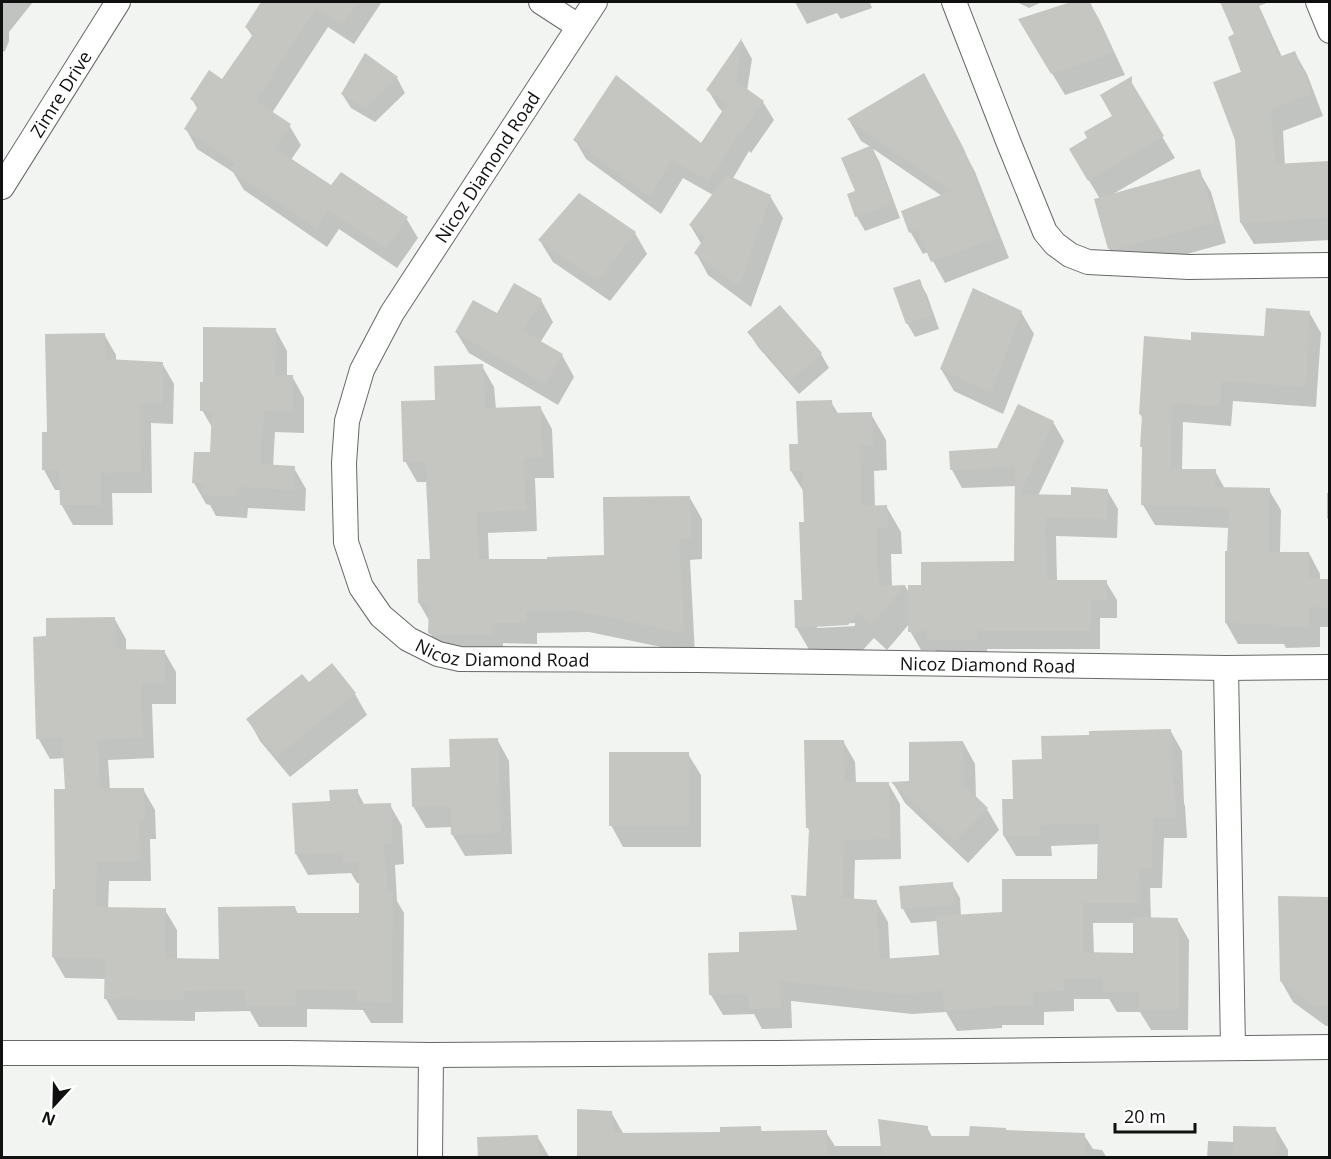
<svg xmlns="http://www.w3.org/2000/svg" width="1331" height="1159" font-family="'Open Sans',sans-serif">
	<rect width="100%" height="100%" fill="#f2f4f2"/>
	<!-- shadow -->
	<g fill="#0003" fill-rule="evenodd">
		<path d="M2,2h31l-24,30v9l-4,10 -3,1z"/>
		<path d="M263,2h116l2,1 -27,41 -26,-17 -56,86 17,12 12,20 -10,15 40,27 75,31 12,20 -21,30 -58,-39 -12,18 -83,-57 -11,-18 -36,-23 -11,-20 12,-19 -6,-11 31,-18 30,-44 -7,-10z"/>
		<path d="M795,2h75l2,6 -31,11 -4,-6 -30,11z"/>
		<path d="M1017,2h25l-13,6z"/>
		<path d="M1076,2h13l10,17 26,56 -60,20 -45,-75z"/>
		<path d="M1222,2h47l-10,4 23,51 13,-4 12,21 16,42 -40,15 2,34 45,-2v77l-76,4 -13,-21 -5,-83 7,-67 -7,-38z"/>
		<path d="M742,41l10,18 -5,32 16,11 11,18 -23,33 -2,-2 -17,29 38,16 13,22 -32,89 -43,-32 -12,-22 6,-8 -12,-20 23,-30 -30,-17 -22,36 -75,-55 -11,-19 126,5 22,-33 -4,-4 -11,-18z"/>
		<path d="M366,55l31,23 8,15 -30,29 -24,-14 -9,-14z"/>
		<path d="M1128,80l47,78 -62,36 86,-23 12,21 15,51 -95,27h-9l-13,-22 -9,-49 -29,-49 18,-11 24,-23z"/>
		<path d="M936,97l39,75 34,86 -64,25 -17,-31 -5,2 -12,-21 -8,-21 39,-16 -70,-48 7,13 21,57 -35,13 -8,-14 -8,-22 8,-3 14,-45 -10,-6 -12,-21z"/>
		<path d="M635,233l12,21 -37,47 -57,-39 -13,-21z"/>
		<path d="M919,281l8,14 12,34 -24,8 -8,-14z"/>
		<path d="M541,300l12,22 -13,21 22,12 12,22 -16,28 -89,-52 -13,-21 41,-17z"/>
		<path d="M1021,312l13,22 -31,80 -49,-23 -13,-22z"/>
		<path d="M1309,312l12,21 -5,74 -83,-6 -2,25 -48,-4 -1,48 33,1 10,18 44,1 12,20 -1,43h29l11,21v7h10v46h-10v20l-34,1 -2,-4h-46l-12,-21 1,-70h2l1,-25 -75,-3 -12,-20v-56l-1,-2 1,-28 -3,-5 52,-73 73,-3z"/>
		<path d="M275,329l12,22v25h5l12,22v35l-29,-1 -2,35 21,1 12,21 -1,22 -57,-3 -1,10 -31,-2 -6,-11 -4,-1 -12,-21 17,-29 2,-25 -11,-19z"/>
		<path d="M749,333l72,21 8,14 -30,26 -41,-47z"/>
		<path d="M104,334l12,21v6l46,2 12,21 -1,40 -22,-1 1,70h-40l1,32h-40l-12,-21v-14h-6l-11,-20 5,-36z"/>
		<path d="M482,366l12,21 2,22 44,-2 12,22 2,49h-19l2,53 -49,2 1,28h60l56,-4 85,-59 12,21v40l-12,1 5,94 -106,-22 -52,1v11l-34,-1v13l-61,-2 -12,-21v-11l-11,-19 13,-43 -5,-78h-10l-12,-21 31,-59z"/>
		<path d="M831,402l8,13 32,-1 15,26 1,30 -13,1 1,36 11,-1 15,26 1,22h-11l1,33 13,-1 5,8 13,-8 92,-23 1,-77 -54,2 -10,-18 46,-20 55,-28 11,19 -26,55h34l35,-6 11,19 -1,29 -61,-2 1,46h49l11,18v18h-17v31h-113v9h-47l-5,-8h-14l-11,-19v-8l-23,27 -13,-12 -12,13 -51,2 -15,-26 8,-26 2,-78 -1,-29 -14,-23 8,-25zM855,623v3l-38,2v-3z"/>
		<path d="M1327,493h3v29l-3,-4z"/>
		<path d="M114,618l12,21v11l38,1 12,21v32h-24l2,54 -46,2 2,30 33,-1 12,21 1,29h-6l1,42h-42l-1,28 57,1 12,20v30h43l75,-52 3,6h62v-31h-3l-6,-10 -43,2 -12,-21 35,-51 26,-12 8,15 25,-1 12,21 2,38 -9,1 2,36 7,12 -1,110h-32l-8,-13 -56,-1v18h-48l-9,-16 -55,1v9l-77,-1 -12,-21v-20l-41,-1 -12,-21 4,-67 9,-100 -1,-32 -15,1 -12,-21 10,-100z"/>
		<path d="M331,665l24,29 12,21 -77,62 -30,-36 -12,-22 61,-35z"/>
		<path d="M1170,730l12,21 2,52 1,3 2,32h-23l-2,50h-12l1,31h26l12,21 -1,90h-37l-11,-18h-23l-8,-13h-35v12l-30,1v13h-42v3l-45,3 -11,-19 -34,2 -121,-13 1,27 -30,1 -8,-15 -31,1 -12,-20 -2,-40 32,-1 58,-23 9,-34 3,-64 -4,-6 36,-86 12,21 1,22 32,-1 12,21 1,55 -46,1 -1,40 22,1 12,21 2,38 51,-3 -3,-36 -27,2 -8,-14 49,-25 8,14 1,18 43,-3 94,-32 1,-37 -48,2 1,10h-36l-12,-20 11,-36 28,-39 47,-25zM1093,923h41l1,31h-41z"/>
		<path d="M497,739l12,22 3,93 -47,2 -13,-22v-7l-26,1 -13,-22 38,-38z"/>
		<path d="M963,742l12,22 1,34 11,11 12,21 -31,33 -63,-60 -12,-20h18z"/>
		<path d="M688,754l13,21v72h-78l-12,-22z"/>
		<path d="M1328,899l2,127h-4l-33,-24 -12,-21z"/>
		<path d="M611,1112l12,21h99l38,-5 3,5 63,-1 9,14h47l45,-19 5,10 39,1 36,-6 77,3 9,14 9,1 5,8h-529z"/>
		<path d="M1275,1128l13,22v8h-81l1,-17 26,1z"/>
		<path d="M537,1136l13,22h-71z"/>
	</g>
	<!-- building -->
	<g fill="#c5c6c2">
		<path d="M261,2h97l-16,23 -26,-17 -60,93 35,23 -16,24 56,37 10,-13 67,45 -22,32 -58,-39 -12,18 -86,-58 5,-7 -51,-34 15,-24 -9,-6 19,-29 13,9 32,-46 -9,-6z"/>
		<path d="M1071,2h19l24,51 -63,21 -33,-55z"/>
		<path d="M1220,2h37l22,55 16,-6 17,43 -41,15 4,55 54,-3v57l-89,5 -5,-83 -22,-58 28,-10 -13,-35 6,-3z"/>
		<path d="M742,38l-6,43 28,20 -24,34 -2,-2 -17,30 -13,18 -36,-21 -22,37 -77,-57 43,-65 85,68 26,-39 -21,-14z"/>
		<path d="M365,53l33,24 -32,32 -25,-15z"/>
		<path d="M924,73l40,76 34,88 -67,25 -14,-32 -8,3 -8,-22 50,-20 -104,-72z"/>
		<path d="M1132,76v7l32,53 -76,45 -19,-32 18,-11 -3,-6 28,-16 -12,-21z"/>
		<path d="M872,145l21,59 -38,13 -8,-23 8,-3 -14,-33z"/>
		<path d="M1200,169l15,53 -97,27h-10l-14,-50z"/>
		<path d="M727,175l44,20 -32,92 -45,-34 11,-16 -16,-12z"/>
		<path d="M579,193l57,39 -38,49 -60,-41z"/>
		<path d="M920,279l12,36 -26,9 -13,-36z"/>
		<path d="M514,283l28,16 -19,32 40,23 -18,30 -90,-52 18,-32 24,13z"/>
		<path d="M973,288l49,23 -31,82 -51,-24z"/>
		<path d="M780,305l42,48 -32,28 -43,-49z"/>
		<path d="M1266,308l44,3 -5,76 -83,-6 -2,25 -48,-3 -2,66h46l-1,18 55,1 -1,64h40v27h20v29l-20,-1v20h-36v-3l-48,-1v-72h2l2,-43 -88,-3 1,-58h-2l2,-32 -3,-1 5,-78 47,4v-8l73,4z"/>
		<path d="M203,327l73,1 -1,47h18v37l-29,-1 -3,53 34,2 -1,24 -58,-3v10l-34,-2 1,-11 -11,-1 2,-31h16l2,-41h-12v-29h3z"/>
		<path d="M105,333l1,26 57,3 -1,42 -22,-1 1,69 -40,1 1,32h-42l-1,-35h-17v-38h5l-2,-98z"/>
		<path d="M483,364l3,44 55,-2 2,51 -19,1 2,52 -49,2 2,47h68v-2l57,-2 -1,-58 87,-1 1,43h-12l5,94 -108,-22 -50,1v11h-34v12h-60l-4,-2 1,-30h-11l-1,-44h13l-5,-98 -22,1 -2,-61 34,-1 -1,-34z"/>
		<path d="M832,400l1,13 39,-1 1,33h-13l2,61 25,-1 1,23 -11,1 2,57 27,-1 -35,40 -13,-12 -10,12 -53,3 -1,-28h8l-3,-78h5l-2,-51h-12l-1,-27h9l-2,-43z"/>
		<path d="M1018,404l36,17 -34,73 51,1v-8l37,2 -1,30 -61,-2 1,63h60v20h-17v31h-113v9h-50v-9l-19,1v-47h13v-23l93,-1 1,-94 -65,3 -1,-19 48,-3z"/>
		<path d="M115,617l1,32 49,1v34l-24,-1 2,55 -46,2 3,48h44l1,31h-6l1,42h-43l-1,46 70,1v50l53,1 -1,-52 77,-1 1,7h63v-51l-16,1v-10l-48,1 -3,-51 38,-2 -1,-11 29,-1v15l33,-1 2,41h-9l3,47h6l-1,112 -35,-1v-12l-61,-1v17h-50l-1,-16 -61,1v9l-80,-1 1,-40 -53,-2 1,-68h2l-1,-100h11l-3,-51 -26,1 -3,-102 13,-1v-18z"/>
		<path d="M332,663l24,30 -80,64 -30,-38 56,-45 7,8z"/>
		<path d="M1171,729l2,55h2l1,34h-23l-1,50h-13l1,35h-58l1,49 50,1v-36l45,1v92h-40v-18h-35v-13h-40l1,12 -31,1v13h-42v3l-47,3 -1,-20 -43,3 -120,-13 1,27 -32,1 -1,-15 -39,1 -1,-42 31,-1v-20l58,-2 -6,-35 15,1 3,-68h-3l-2,-88h40l1,42h44l1,57 -46,1 -2,58 35,2 3,59 59,-4 -3,-39 66,-4v-33h95l1,-55 -58,1 1,11h-38l-1,-37h11l-1,-39 30,-1 -1,-23 48,-1v-4z"/>
		<path d="M498,738l3,95 -50,2 -1,-29 -38,1 -1,-39 39,-1 -1,-28z"/>
		<path d="M963,741l1,44 24,23 -33,34 -64,-60 18,-1v-39z"/>
		<rect x="609" y="752" width="80" height="74"/>
		<path d="M953,882l1,23 -53,4 -2,-23z"/>
		<path d="M1278,896l51,1v108l-16,1 -33,-25z"/>
		<path d="M577,1109l35,2 2,22 106,-1v-5l41,-1v5l66,-1v28h-250z"/>
		<path d="M878,1119l50,7v10h41l1,-10 36,2v2l79,3v25h-203z"/>
		<path d="M1233,1126l43,1v31h-43z"/>
		<path d="M538,1135l1,23h-61l-1,-21z"/>
	</g>
	<g fill="none" stroke-linecap="round" stroke-linejoin="round">
		<!-- minor casing -->
		<g stroke="#676967" stroke-width="26">
			<g id="minor">
				<path d="M541,2l37,24"/>
				<path id="s1" d="M595,2l-203,311 -30,57 -15,51 -3,42 2,79 15,45 20,29 27,23 30,15 22,5 238,1 528,8 104,-1"/>
				<path d="M954,2l54,139 37,91 10,12 15,11 18,7 101,5 141,-2"/>
				<path d="M1318,2l12,29"/>
				<path id="s2" d="M2,187l116,-185"/>
				<path d="M1226,668l7,380"/>
				<path d="M2,1053h287l142,2 346,-2 553,-6"/>
				<path d="M430,1158l1,-103"/>
			</g>
		</g>
		<!-- minor -->
		<use href="#minor" stroke="#fff" stroke-width="24"/>
	</g>
	<g text-anchor="middle" dominant-baseline="central" stroke-width="4.5" stroke-linejoin="round" paint-order="stroke">
		<!-- street labels -->
		<g font-size="18" fill="#0f100f" stroke="#fff">
			<text stroke="none"><textPath href="#s2" startOffset="110">Zimre Drive</textPath></text>
			<text transform="translate(487 167) rotate(-57)">Nicoz Diamond Road</text>
			<text stroke="none"><textPath href="#s1" startOffset="826">Nicoz Diamond Road</textPath></text>
			<text stroke="none"><textPath href="#s1" startOffset="1312">Nicoz Diamond Road</textPath></text>
		</g>
	</g>
	<!-- border -->
	<rect width="1331" height="1159" fill="none" stroke="#0f100f" stroke-width="6"/>
	<!-- north arrow -->
	<g transform="translate(54 1105) rotate(202)" stroke="#ffffff" stroke-width="4.5" paint-order="stroke">
	<path d="M0-4.5L10 22L0 15L-10 22Z" fill="#0f100f"/>
	<text y="-9" font-size="16" font-weight="bold" text-anchor="middle" fill="#0f100f">N</text>
	</g>
	<!-- scale -->
	<path d="M1115 1123v9h80v-9" fill="none" stroke="#0f100f" stroke-width="3"/>
	<text x="1124" y="1123" font-size="18" fill="#0f100f" stroke="#ffffff" stroke-width="4.5" paint-order="stroke">20 m</text>
</svg>
